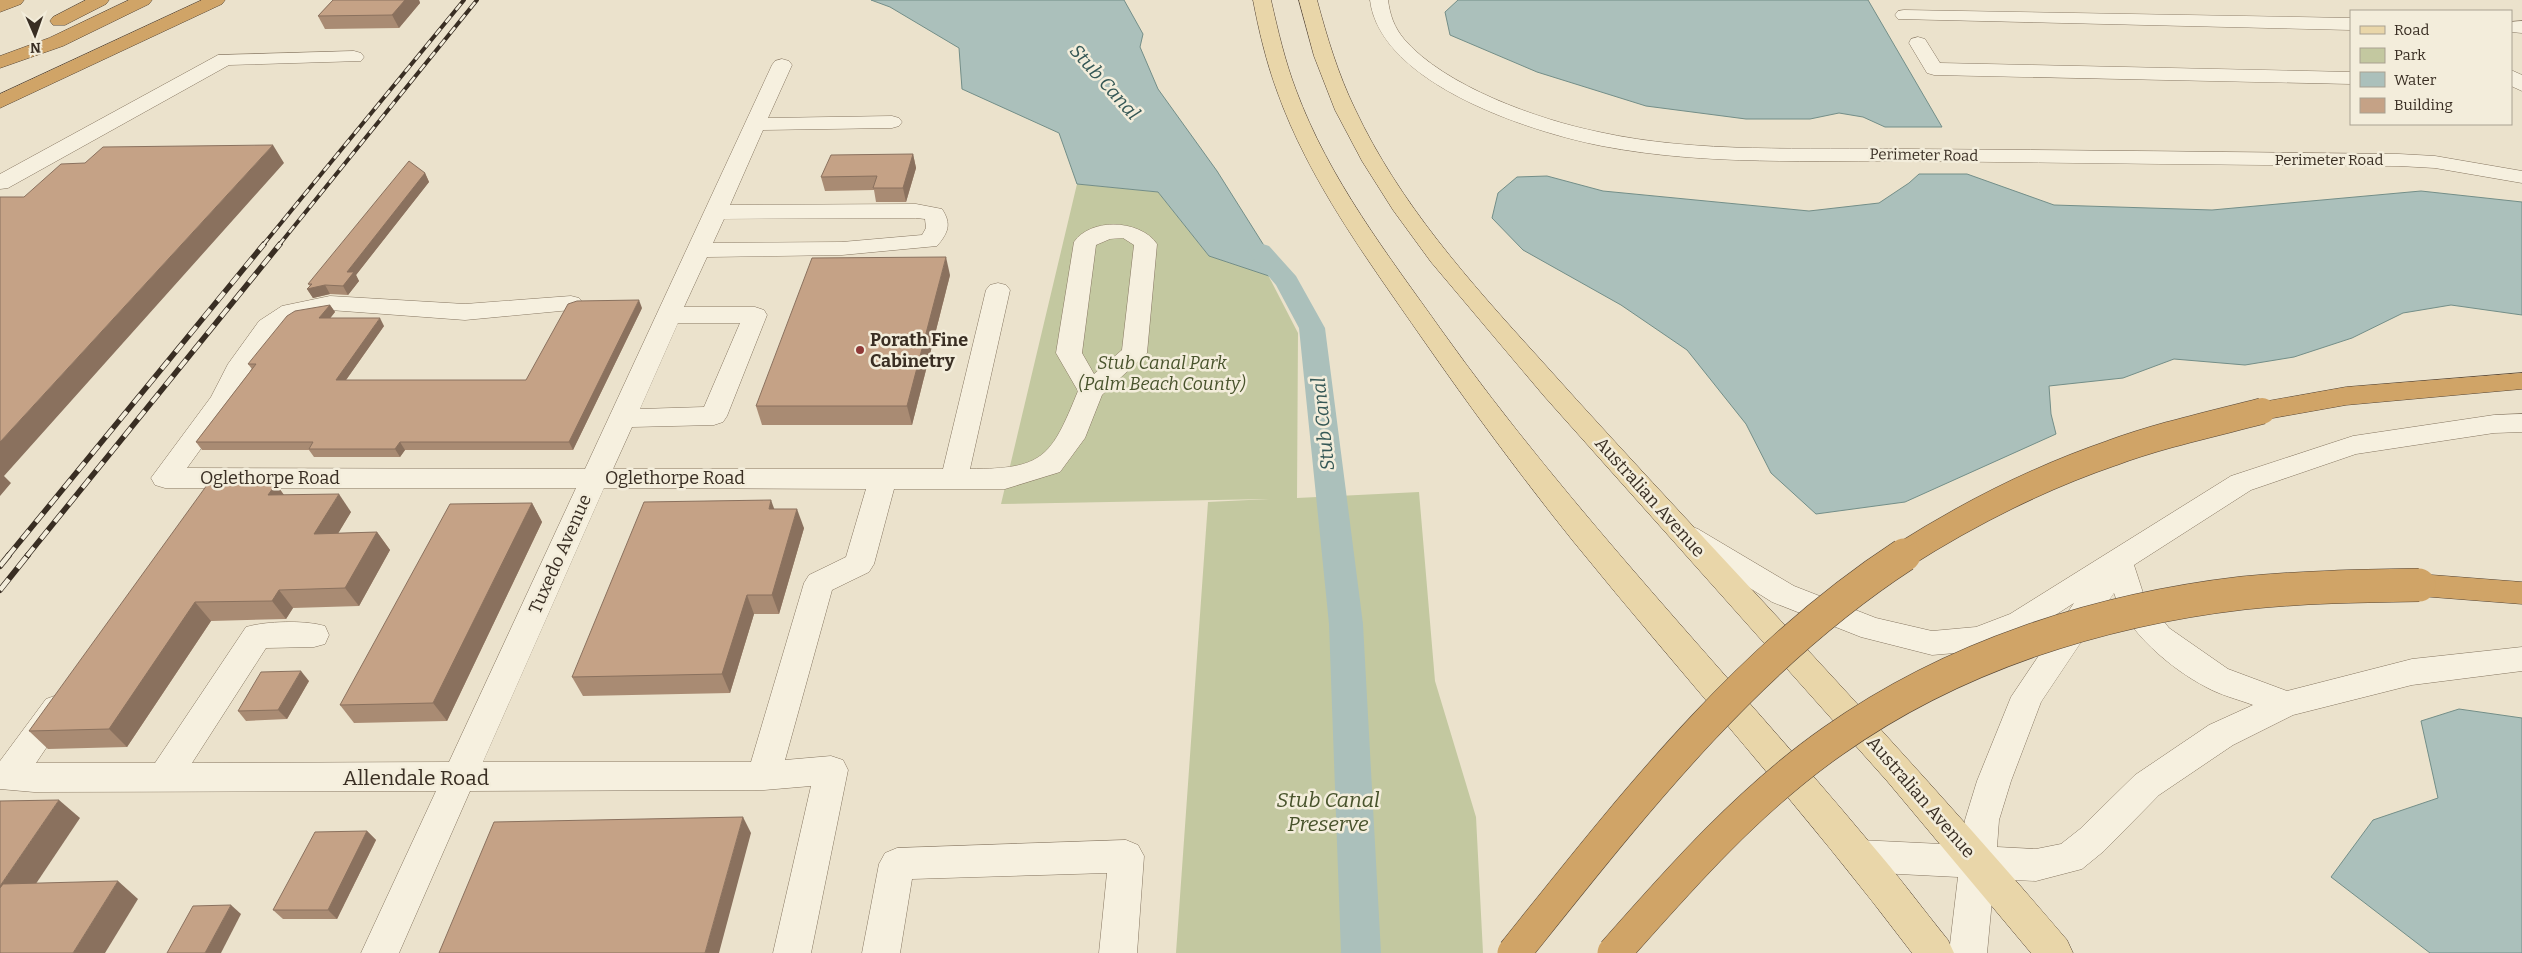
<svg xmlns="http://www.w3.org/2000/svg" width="2522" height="953" font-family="Bitter,serif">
	<rect width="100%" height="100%" fill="#ebe2cc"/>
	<!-- green -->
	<path fill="#c3c8a0" d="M1077,184l81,8 51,64 59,19 30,58 -1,165 122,-6 16,189 41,136 7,136h-307l32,-451 61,-3 -268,5z"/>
	<!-- water -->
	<g fill="#abc0bb" stroke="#738e88">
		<path d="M871,0h253l19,34 -3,13 18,42 59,82 70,111 -78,-26 -51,-64 -81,-8 -18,-51 -97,-44 -3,-41 -69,-41z"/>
		<path d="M1458,0h410l74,127h-57l-22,-10 -24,-4 -29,6h-64l-100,-13 -109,-34 -87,-37 -5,-23z"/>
		<path d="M1919,174h48l87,31 158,5 209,-19 101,11v113l-71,-10 -48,8 -51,25 -58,19 -49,8 -71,-6 -51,19 -74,8 2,28 5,20 -151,68 -89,12 -45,-41 -25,-49 -59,-74 -66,-45 -98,-55 -31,-32 6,-25 19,-16 30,-1 56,15 206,20 70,-8 30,-20z"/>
		<path d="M2459,709l63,9v235h-92l-99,-76 42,-57 65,-22 -17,-77z"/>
	</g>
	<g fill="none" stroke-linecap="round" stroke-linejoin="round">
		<!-- canal -->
		<path fill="#abc0bb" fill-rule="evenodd" d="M1260,243l9,3 27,30 29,52 38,296 18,329h-40l-12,-329 -30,-296 -23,-43 -29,-34 4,-5z"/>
		<!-- minor casing -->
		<g stroke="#867661" stroke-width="1">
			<g id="minor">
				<path d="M1370,0h18c2,15 6,27 16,39 40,47 135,81 195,93 100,22 206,15 309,17 163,1 327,3 491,5l36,2 87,15v12l-87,-15 -36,-2c-160,-1 -320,-3 -481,-5 -105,-1 -212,5 -316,-15 -71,-14 -222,-62 -232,-146z"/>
				<path d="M1904,10l447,8v12l-453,-11 -3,-4 3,-4z"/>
				<path d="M2522,21v12l-11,-1v-10z"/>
				<path d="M1918,37l7,2 15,24 411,9v12l-417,-9 -7,-2 -18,-30 2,-4z"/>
				<path d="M354,51l7,2 3,4 -3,4 -132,4 -221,123 -8,1v-15l218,-119z"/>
				<path d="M782,59l7,2 3,4 -24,53 124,-2 7,2 3,4 -3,4 -7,2 -129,2 -33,75 186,-1 26,5c10,15 6,24 -5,37l-95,9 -135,2 -23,50h71l9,3 3,5 -40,101 -4,6 -9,3 -82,2 -19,42h330l43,-179 4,-5 8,-2 8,2 4,5 -40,179c74,0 81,-12 108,-78l-22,-38 18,-111c17,-25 67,-22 83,2l-10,109 -45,42 -17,43 -25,34 -55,17h-111l-20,75 -5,8 -37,18 -47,170 46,-4 12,4 5,10 -37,183h-38l38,-167 -47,4 -294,1 -71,162h-38l75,-162 -402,1 -34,-3v-28l46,-62 11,-4 11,4 5,9 -37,55h119l91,-136c20,-6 59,-7 79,-1l4,9 -4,9 -11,3 -48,1 -74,115 257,-1 127,-274h-411l-10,-3 -4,-7 60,-81 17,-33 31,-43 23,-15 48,-10 135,8 106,-8 8,2 4,5 -4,5 -8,2 -106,10 -135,-10 -31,7 -22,14 -24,35 -22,41 -44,61 398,1 187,-404 3,-4zM916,218l9,1 1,9 -4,7 -80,7 -129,1 11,-24zM1123,238l11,7 -12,105 -28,24 -12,-21 14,-108 14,-6zM678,323h62l-36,84 -64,2zM604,488l262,1 -20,68 -37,18 -5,8 -53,179h-268z"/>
				<path d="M2511,70l11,5v16l-11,-5z"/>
				<path d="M2522,414v18l-28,1 -138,21 -105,36 -117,75 10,31 25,32 59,41 59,22 125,-32 110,-12v24l-110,14 -119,30 -60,30 -74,50 -55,56 -22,18 -46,12 -42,-2 -7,74h-38l9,-76 -99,-5 -12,-5 -6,-11 6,-11 12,-5 103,5 3,-25 12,-39 34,-84 63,-94 -42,27 -43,18 -11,3 -46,4 -71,-18 -89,-35 -94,-59 -4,-7 4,-7 10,-4 10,4 96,57 82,32 56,13 44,-4 34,-13 221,-138 122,-40 141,-21zM2114,593c12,38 57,76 92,94 14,8 31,12 47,18l-44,20 -74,50 -55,54 -19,15 -25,5 -39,-2 2,-27 12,-39 30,-79z"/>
				<path d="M1126,840l12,5 6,11 -7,97h-38l8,-80 -195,6 -12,74h-38l17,-89 6,-11 12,-5z"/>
			</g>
		</g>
		<!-- major casing -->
		<g stroke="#554535" stroke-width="1">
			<g id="major">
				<path d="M1253,0h18c7,31 14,61 25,90 33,89 92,165 146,241 130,182 286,342 429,513 27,31 51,64 77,96l6,13h-42c-107,-142 -227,-274 -339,-412 -53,-66 -103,-134 -151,-203 -54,-78 -113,-157 -145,-247 -11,-30 -18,-60 -24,-91z"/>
				<path d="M1299,0h18c10,37 21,74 38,109 44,94 115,173 184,249 50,56 101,111 152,166 128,138 255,274 376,416l6,13h-42l-144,-172 -343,-385 -113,-134 -38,-52 -31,-49 -27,-51 -21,-54z"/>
			</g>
		</g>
		<!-- highway casing -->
		<g stroke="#554535" stroke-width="1">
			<g id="highway">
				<path d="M0,0h24l-3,4 -21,8z"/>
				<path d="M86,0h23l-3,4 -41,21h-12l-3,-4 3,-4z"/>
				<path d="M129,0h23l-3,4 -86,42 -63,22v-12l49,-18z"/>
				<path d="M202,0h23l-3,4 -222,104v-14z"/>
				<path d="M2522,373v16l-176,16 -84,15 -9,-3 -4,-6 4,-6 9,-3 84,-15z"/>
				<path d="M2419,574l103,8v22l-103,-8 -10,-3 -5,-8 5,-8z"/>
			</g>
		</g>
		<!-- minor -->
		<use href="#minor" fill="#f6f0df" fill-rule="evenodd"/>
		<!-- major -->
		<use href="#major" fill="#e9d6a9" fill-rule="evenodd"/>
		<!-- highway -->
		<use href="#highway" fill="#d0a467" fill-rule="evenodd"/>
		<!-- rail-far2 casing -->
		<g stroke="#392e23" stroke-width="4">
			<g id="rail-far2">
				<path d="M263,245l201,-245"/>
				<path d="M279,245l198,-245"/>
			</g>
		</g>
		<!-- rail-far1 casing -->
		<g stroke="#392e23" stroke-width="5.5">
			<g id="rail-far1">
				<path d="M8,556l256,-312"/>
				<path d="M27,556l253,-312"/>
			</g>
		</g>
		<!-- rail casing -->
		<g stroke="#392e23" stroke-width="6">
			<g id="rail">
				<path d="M0,566l9,-11"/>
				<path d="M0,590l28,-35"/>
			</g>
		</g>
		<!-- rail-far2 -->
		<use href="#rail-far2" stroke="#f3eddb" stroke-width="2.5" stroke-dasharray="8" stroke-linecap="butt"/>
		<!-- rail-far1 -->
		<use href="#rail-far1" stroke="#f3eddb" stroke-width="4" stroke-dasharray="11" stroke-linecap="butt"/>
		<!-- rail -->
		<use href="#rail" stroke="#f3eddb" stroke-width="4.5" stroke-dasharray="14" stroke-linecap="butt"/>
		<!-- highway-bridge-far1 casing -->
		<g stroke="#554535" stroke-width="27" stroke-linecap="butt">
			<path id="highway-bridge-far1" d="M1902,556c66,-42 137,-78 210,-103 49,-18 100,-29 150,-42"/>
		</g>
		<!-- highway-bridge casing -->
		<g stroke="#554535" stroke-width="34" stroke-linecap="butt">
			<g id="highway-bridge">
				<path d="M1514,953c117,-146 232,-295 390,-398"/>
				<path d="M1614,953c67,-76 136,-154 219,-212 120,-85 265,-131 410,-148 59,-6 117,-7 176,-8"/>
			</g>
		</g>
		<!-- highway-bridge-far1 -->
		<use href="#highway-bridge-far1" stroke="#d0a467" stroke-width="26"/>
		<!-- highway-bridge -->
		<use href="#highway-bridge" stroke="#d0a467" stroke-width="33"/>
	</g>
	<!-- wall -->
	<g fill="#a98b73">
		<path d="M333,0h86l1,3 -21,25 -74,1 -7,-13z"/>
		<path d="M913,154l3,14 -10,34h-30l-2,-12 -49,1 -4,-14z"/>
		<path d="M425,173l4,9 -73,93 3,6 -11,14 -18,-1 -17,4 -6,-9 3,-3 -2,-2z"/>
		<path d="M950,275l-38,150h-150l-6,-19z"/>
		<path d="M330,305l5,7 -5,6 54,8 -38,54h180l116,-72 -69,142h-168l-5,7h-86l-5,-7h-107l-6,-8 56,-73 -4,-5z"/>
		<path d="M276,484l8,11 67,17 -13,21 39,-1 13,18 -31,56 -66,2 -7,11 -75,2 -84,126 -79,2 -19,-18z"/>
		<path d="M532,503l10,19 -95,199 -93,2 -14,-18z"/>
		<path d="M775,509l29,19 -25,86h-25l-24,79 -147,3 -11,-19z"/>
		<path d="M309,681l-22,38 -41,2 -8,-10z"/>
		<path d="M367,831l9,9 -39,79h-54l-10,-9z"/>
	</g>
	<!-- shaded-wall -->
	<g fill="#8a715e">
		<path d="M405,0h14l1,3 -21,25 -7,-13z"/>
		<path d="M273,145l11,18 -280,313 7,7 -11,13v-54z"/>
		<path d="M913,154l3,14 -10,34 -3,-14z"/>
		<path d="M425,173l4,9 -73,93 3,6 -11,14 -5,-9 4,-14z"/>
		<path d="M946,257l4,18 -38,150 -5,-19z"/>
		<path d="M325,285l5,9 -17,4 -6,-9z"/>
		<path d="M639,300l3,8 -69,142 -4,-8z"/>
		<path d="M330,305l5,7 -11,14 -5,-8z"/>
		<path d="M380,318l4,8 -43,61 -5,-7z"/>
		<path d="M400,442l5,8 -5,7 -5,-8z"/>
		<path d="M276,484l13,18 -21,-7z"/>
		<path d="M339,494l12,18 -24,40 -13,-18z"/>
		<path d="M771,500l7,19 -9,-10z"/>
		<path d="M532,503l10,19 -95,199 -14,-18z"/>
		<path d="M797,509l7,19 -25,86 -7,-19z"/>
		<path d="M377,532l13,18 -31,56 -14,-18z"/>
		<path d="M279,590l14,18 -7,11 -14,-18z"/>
		<path d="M747,595l7,19 -24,79 -8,-19z"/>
		<path d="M195,602l16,19 -84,126 -18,-18z"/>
		<path d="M301,671l8,10 -22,38 -9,-9z"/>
		<path d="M59,800l21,18 -67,100 -13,-10v-22z"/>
		<path d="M743,817l8,16 -32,120h-14z"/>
		<path d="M367,831l9,9 -39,79 -9,-9z"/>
		<path d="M118,881l20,18 -33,54h-32z"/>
		<path d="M231,905l10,9 -20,39h-16z"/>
	</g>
	<!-- building -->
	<g fill="#c5a286" stroke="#8a715e">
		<path d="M333,0h72l-13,15 -74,1z"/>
		<path d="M273,145l-273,297v-245h24l37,-33 24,-1 18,-16z"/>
		<path d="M913,154l-10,34h-30l4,-12 -56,1 10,-22z"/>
		<path d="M409,161l16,12 -78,99h7l-11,14 -18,-1 -18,4 5,-5h-4z"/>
		<path d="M946,257l-39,149h-151l56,-148z"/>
		<path d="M639,300l-70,142h-169l-5,7h-86l4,-7h-117l60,-78h-8l39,-48 8,-5 35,-6 -11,13h61l-44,62h190l42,-76 9,-3z"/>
		<path d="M276,484l-8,11 71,-1 -25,40 63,-2 -32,56 -66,2 -7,11 -77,1 -86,127 -80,2 178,-246z"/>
		<path d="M771,500l-2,9h28l-25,86h-25l-25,79 -150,3 72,-175z"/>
		<path d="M532,503l-99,200 -93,2 110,-201z"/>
		<path d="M301,671l-23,39 -40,1 23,-39z"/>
		<path d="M59,800l-59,86v-85z"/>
		<path d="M743,817l-38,136h-266l55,-131z"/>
		<path d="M367,831l-39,79h-55l42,-78z"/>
		<path d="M118,881l-45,72h-73v-65l3,-4z"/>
		<path d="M231,905l-26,48h-38l26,-47z"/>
	</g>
	<!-- markers -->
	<circle fill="#8f3937" stroke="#f3eddb" stroke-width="2" cx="860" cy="350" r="5"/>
	<g text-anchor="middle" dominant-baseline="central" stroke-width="5" stroke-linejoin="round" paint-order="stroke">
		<!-- far-street labels -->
		<g font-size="15" fill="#392e23" stroke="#f3eddb">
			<text transform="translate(1924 155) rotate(1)">Perimeter Road</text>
			<text x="2329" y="160">Perimeter Road</text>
		</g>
		<!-- poi labels -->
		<g font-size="18" font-weight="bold" fill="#392e23" stroke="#f3eddb" text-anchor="start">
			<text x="870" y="340">Porath Fine<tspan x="870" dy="21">Cabinetry</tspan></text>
		</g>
		<!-- park labels -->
		<g font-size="18" font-style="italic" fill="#48532c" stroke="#f3eddb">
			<text x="1162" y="363">Stub Canal Park<tspan x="1162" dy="21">(Palm Beach County)</tspan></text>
		</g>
		<!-- street labels -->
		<g font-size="18" fill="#392e23" stroke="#f3eddb">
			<text x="270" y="478">Oglethorpe Road</text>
			<text x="675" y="478">Oglethorpe Road</text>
			<text transform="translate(1650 497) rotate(48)">Australian Avenue</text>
			<text transform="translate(560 554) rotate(-66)">Tuxedo Avenue</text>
			<text transform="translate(1921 797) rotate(49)">Australian Avenue</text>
		</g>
		<!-- water labels -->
		<g font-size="19" font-style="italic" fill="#345755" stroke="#f3eddb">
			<text transform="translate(1105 82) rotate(48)">Stub Canal</text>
			<text transform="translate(1323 424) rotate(-96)">Stub Canal</text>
		</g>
		<!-- near-street labels -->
		<g font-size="21" fill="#392e23" stroke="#f3eddb">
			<text x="416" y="778">Allendale Road</text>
		</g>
		<!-- near-park labels -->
		<g font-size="21" font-style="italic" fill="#48532c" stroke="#f3eddb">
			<text x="1328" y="800">Stub Canal<tspan x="1328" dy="24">Preserve</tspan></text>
		</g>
	</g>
	<!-- legend -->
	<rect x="2350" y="10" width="162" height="115" fill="#f3eddb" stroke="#a9a191"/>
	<rect x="2360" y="26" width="25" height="8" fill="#e9d6a9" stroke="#a9a191"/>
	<text x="2394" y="35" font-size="15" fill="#392e23">Road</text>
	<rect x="2360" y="48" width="25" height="15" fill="#c3c8a0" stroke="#a9a191"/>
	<text x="2394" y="60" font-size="15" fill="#392e23">Park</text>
	<rect x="2360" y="72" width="25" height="15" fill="#abc0bb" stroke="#a9a191"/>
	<text x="2394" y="85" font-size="15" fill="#392e23">Water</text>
	<rect x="2360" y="98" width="25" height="15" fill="#c5a286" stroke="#a9a191"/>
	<text x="2394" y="110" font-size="15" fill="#392e23">Building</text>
	<!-- north arrow -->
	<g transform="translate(35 35) rotate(178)" stroke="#f3eddb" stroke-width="4" paint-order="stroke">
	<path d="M0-4L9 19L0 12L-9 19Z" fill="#392e23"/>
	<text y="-8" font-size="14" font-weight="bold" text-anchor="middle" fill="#392e23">N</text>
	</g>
</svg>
